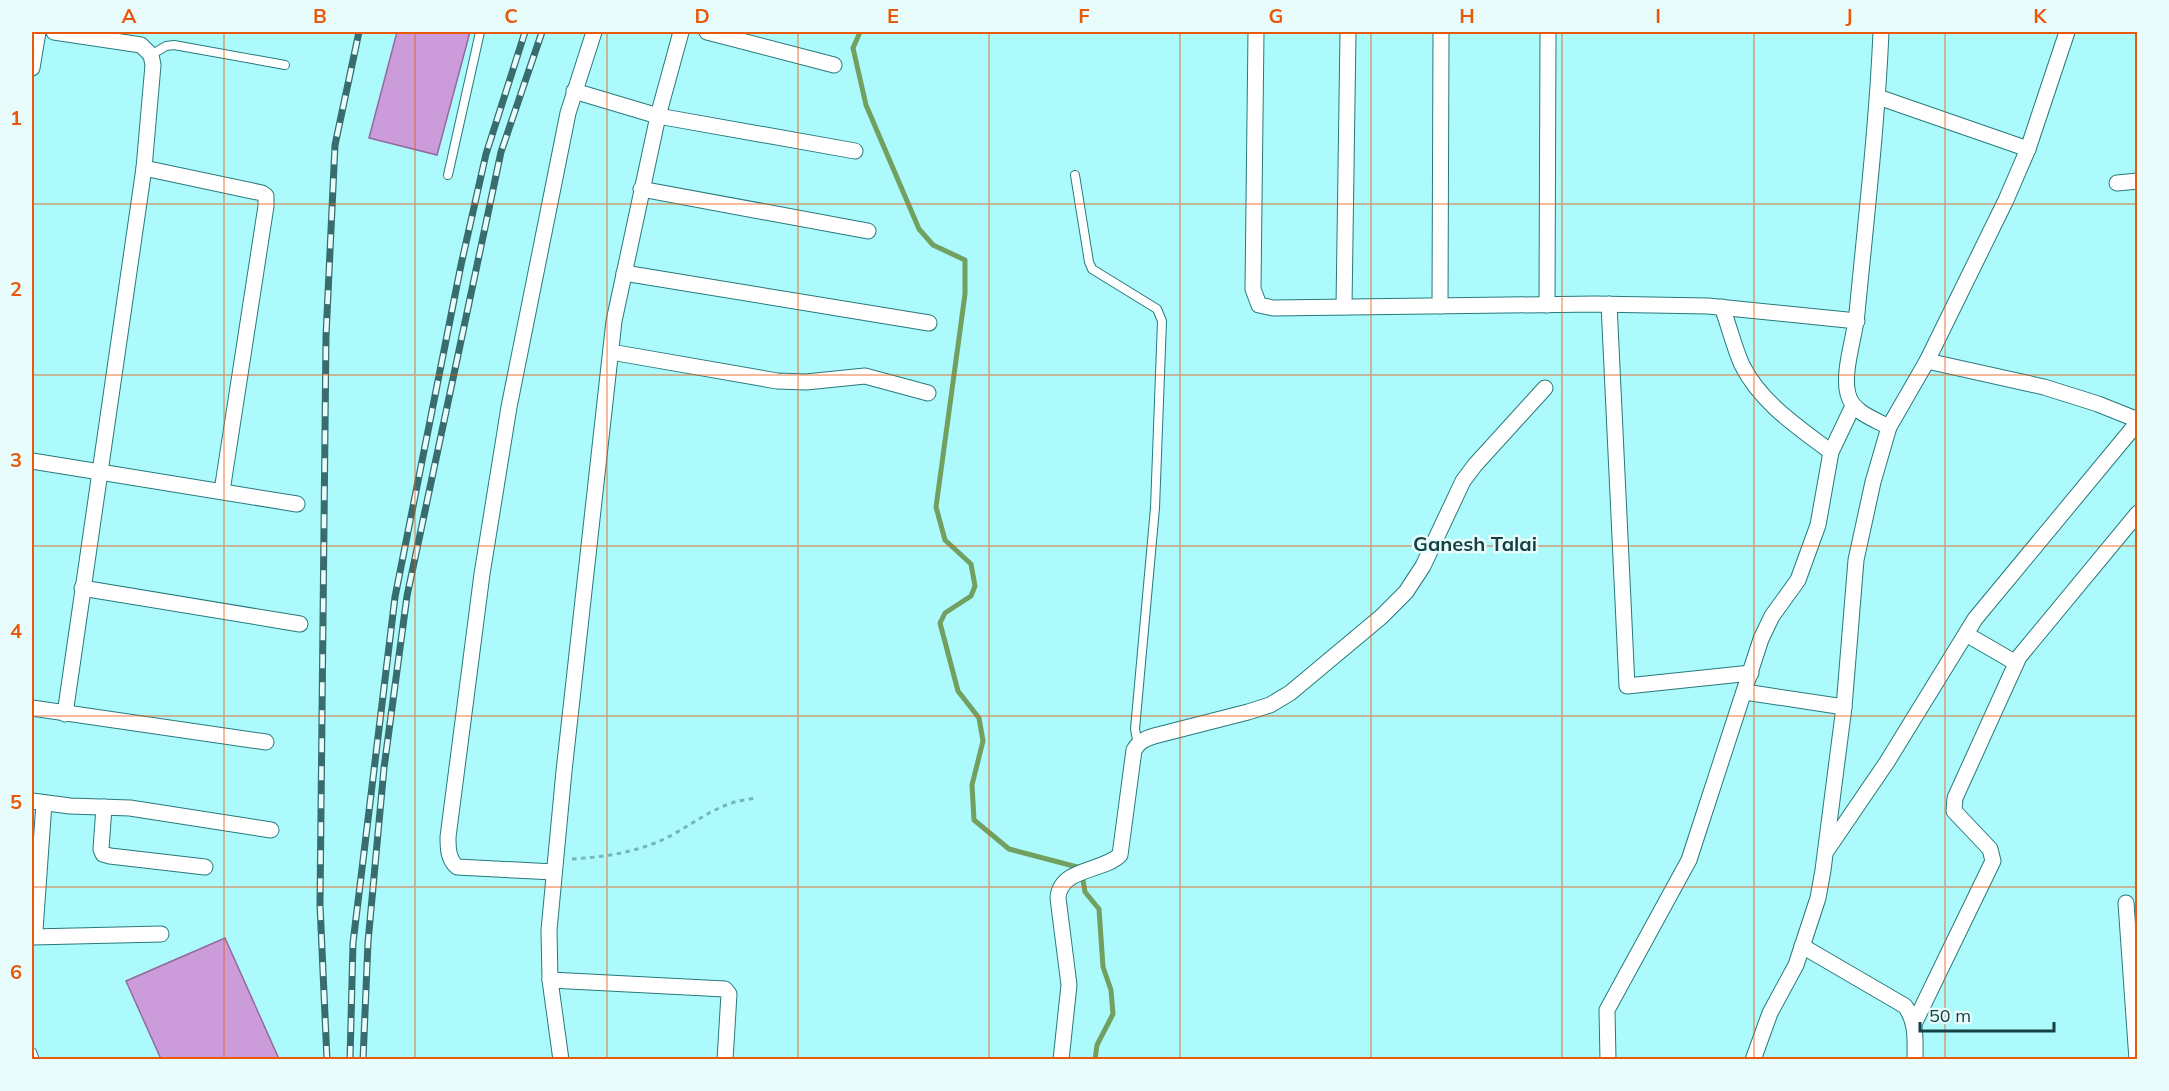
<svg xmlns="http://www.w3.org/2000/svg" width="2169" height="1091" font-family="Mulish,sans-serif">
	<rect width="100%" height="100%" fill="#acfafc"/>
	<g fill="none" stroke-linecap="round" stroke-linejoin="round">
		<!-- stream -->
		<path stroke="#72a061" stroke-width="5" d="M860,32l-7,16 13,57 53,124 14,16 32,15v34l-29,213 9,33 26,24 4,22 -4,10 -26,17 -5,10 18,68 21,27 4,23 -11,44 2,35 35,29 72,19 4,24 14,17 4,58 8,23 2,24 -16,31 -2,15"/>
	</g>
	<!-- building -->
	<g fill="#cb9bda" stroke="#9369a0" stroke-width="1.5">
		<path d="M397,32h73l-33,123 -68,-17z"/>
		<path d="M225,938l54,121h-118l-35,-78z"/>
	</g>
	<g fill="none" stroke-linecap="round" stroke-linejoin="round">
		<!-- lane casing -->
		<g stroke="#28797c" stroke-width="10">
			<g id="lane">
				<path d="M151,55l15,-9 8,-1 111,20"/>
				<path d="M448,175l32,-143"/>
				<path d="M1075,175l14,87 3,7 65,40 5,12 -7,187 -20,221 3,16"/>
				<path d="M32,1052l3,8"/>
			</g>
		</g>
		<!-- street casing -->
		<g stroke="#28797c" stroke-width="17">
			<g id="street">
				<path d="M54,32l87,13 10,10 2,10 -9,103 -79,546"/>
				<path d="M707,32l127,33"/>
				<path d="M1256,32l-3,257 6,16 14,3 322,-4 113,2 149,15"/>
				<path d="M1881,32c-4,94 -15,187 -24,281 -2,24 -15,59 -9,81 4,18 26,25 41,33"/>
				<path d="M32,68l6,-36"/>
				<path d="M574,91l84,25 197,35"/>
				<path d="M1878,97l150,52"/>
				<path d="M144,168l118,25 4,3v10l-44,285"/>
				<path d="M2117,183l21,-2"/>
				<path d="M641,189l227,42"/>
				<path d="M624,273l305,50"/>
				<path d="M1609,304l18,382 124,-13"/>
				<path d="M1547,305l1,-273"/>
				<path d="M1440,306l1,-274"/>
				<path d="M1344,307l4,-275"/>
				<path d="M1722,307c7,19 12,40 20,58 19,38 56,62 89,87"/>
				<path d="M611,352l166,29 29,1 59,-6 63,17"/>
				<path d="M1927,361l117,26 54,17 40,16"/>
				<path d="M32,461l265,43"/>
				<path d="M82,588l218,36"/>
				<path d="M1966,634l50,29"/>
				<path d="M1745,692l99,15"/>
				<path d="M32,708l234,34"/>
				<path d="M32,801l38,5 60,2 141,22"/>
				<path d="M104,807l-3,42 2,5 7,2 95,11"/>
				<path d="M1827,850l60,-88 88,-143 163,-197"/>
				<path d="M554,872l-97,-5c-9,-8 -9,-19 -9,-30l34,-263 27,-167 59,-294 26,-81"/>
				<path d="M2126,903l11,157"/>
				<path d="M32,937l3,-7 9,-127"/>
				<path d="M32,937l129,-3"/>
				<path d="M1802,946l103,60c12,16 10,34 10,54"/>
				<path d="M550,980l175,9 4,5 -4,66"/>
				<path d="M1914,1024l79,-163 -3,-12 -36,-38 1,-13 64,-141 119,-144"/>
				<path d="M561,1060l-11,-80 -1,-50 15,-159 50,-450 44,-205 23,-84"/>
				<path d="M1061,1060l8,-75 -11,-87c2,-30 44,-26 62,-43l14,-105c5,-8 10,-11 20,-14l94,-24 22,-7 20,-12 91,-76 25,-25 17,-26 40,-85 12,-16 70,-77"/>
				<path d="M1608,1060l-1,-50 82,-150 72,-221 11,-23 26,-36 20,-55 13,-73 22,-46"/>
				<path d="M1753,1060l17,-47 26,-48 22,-67 5,-28 21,-163 12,-147 17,-78 16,-55 38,-66 79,-161 22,-51 39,-117"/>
			</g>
		</g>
		<!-- path -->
		<path stroke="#75b7b9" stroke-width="3" stroke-dasharray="4.5 4.5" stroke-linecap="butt" d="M572,859c32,-2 61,-6 90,-19 24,-11 45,-29 70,-37 7,-3 15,-3 22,-5"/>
		<!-- lane -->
		<use href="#lane" stroke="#fff" stroke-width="8"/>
		<!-- street -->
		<use href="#street" stroke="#fff" stroke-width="15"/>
		<!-- rail casing -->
		<g stroke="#386c6e" stroke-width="7">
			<g id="rail">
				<path d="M327,1060l-7,-155 6,-569 9,-191 24,-113"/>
				<path d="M350,1060l3,-117 42,-346 66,-332 25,-111 39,-122"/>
				<path d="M363,1060l5,-118 16,-174 23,-172 94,-444 41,-120"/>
			</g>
		</g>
		<!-- rail -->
		<use href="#rail" stroke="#e9fcfc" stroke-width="4.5" stroke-dasharray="14" stroke-linecap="butt"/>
	</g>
	<!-- grid -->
	<path fill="none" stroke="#e8590c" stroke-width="1.5" stroke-opacity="0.55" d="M224,32v1028M415,32v1028M607,32v1028M798,32v1028M989,32v1028M1180,32v1028M1371,32v1028M1562,32v1028M1754,32v1028M1945,32v1028M32,204h2106M32,375h2106M32,546h2106M32,716h2106M32,887h2106"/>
	<g text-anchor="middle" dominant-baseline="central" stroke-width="5" stroke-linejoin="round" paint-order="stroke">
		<!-- neighbourhood labels -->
		<g font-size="20" font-weight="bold" fill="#154143" stroke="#e9fcfc">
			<text x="1475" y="543">Ganesh Talai</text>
		</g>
	</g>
	<!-- border -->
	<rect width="2169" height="1091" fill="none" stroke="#e9fcfc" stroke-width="66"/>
	<!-- scale -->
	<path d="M1920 1022v9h134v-9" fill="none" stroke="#154143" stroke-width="3"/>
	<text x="1929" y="1022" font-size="18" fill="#154143" stroke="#e9fcfc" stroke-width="4.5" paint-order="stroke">50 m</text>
	<rect x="33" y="33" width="2103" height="1025" fill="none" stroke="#e8590c" stroke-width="2"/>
	<g font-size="20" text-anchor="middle" font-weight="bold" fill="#e8590c">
		<text x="129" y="23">A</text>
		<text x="320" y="23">B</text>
		<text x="511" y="23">C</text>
		<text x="702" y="23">D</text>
		<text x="893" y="23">E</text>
		<text x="1084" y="23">F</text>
		<text x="1276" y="23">G</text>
		<text x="1467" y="23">H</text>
		<text x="1658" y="23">I</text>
		<text x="1849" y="23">J</text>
		<text x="2040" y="23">K</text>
		<text x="16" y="125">1</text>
		<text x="16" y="296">2</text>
		<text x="16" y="467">3</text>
		<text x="16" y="638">4</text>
		<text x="16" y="809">5</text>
		<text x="16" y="979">6</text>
	</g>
</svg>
